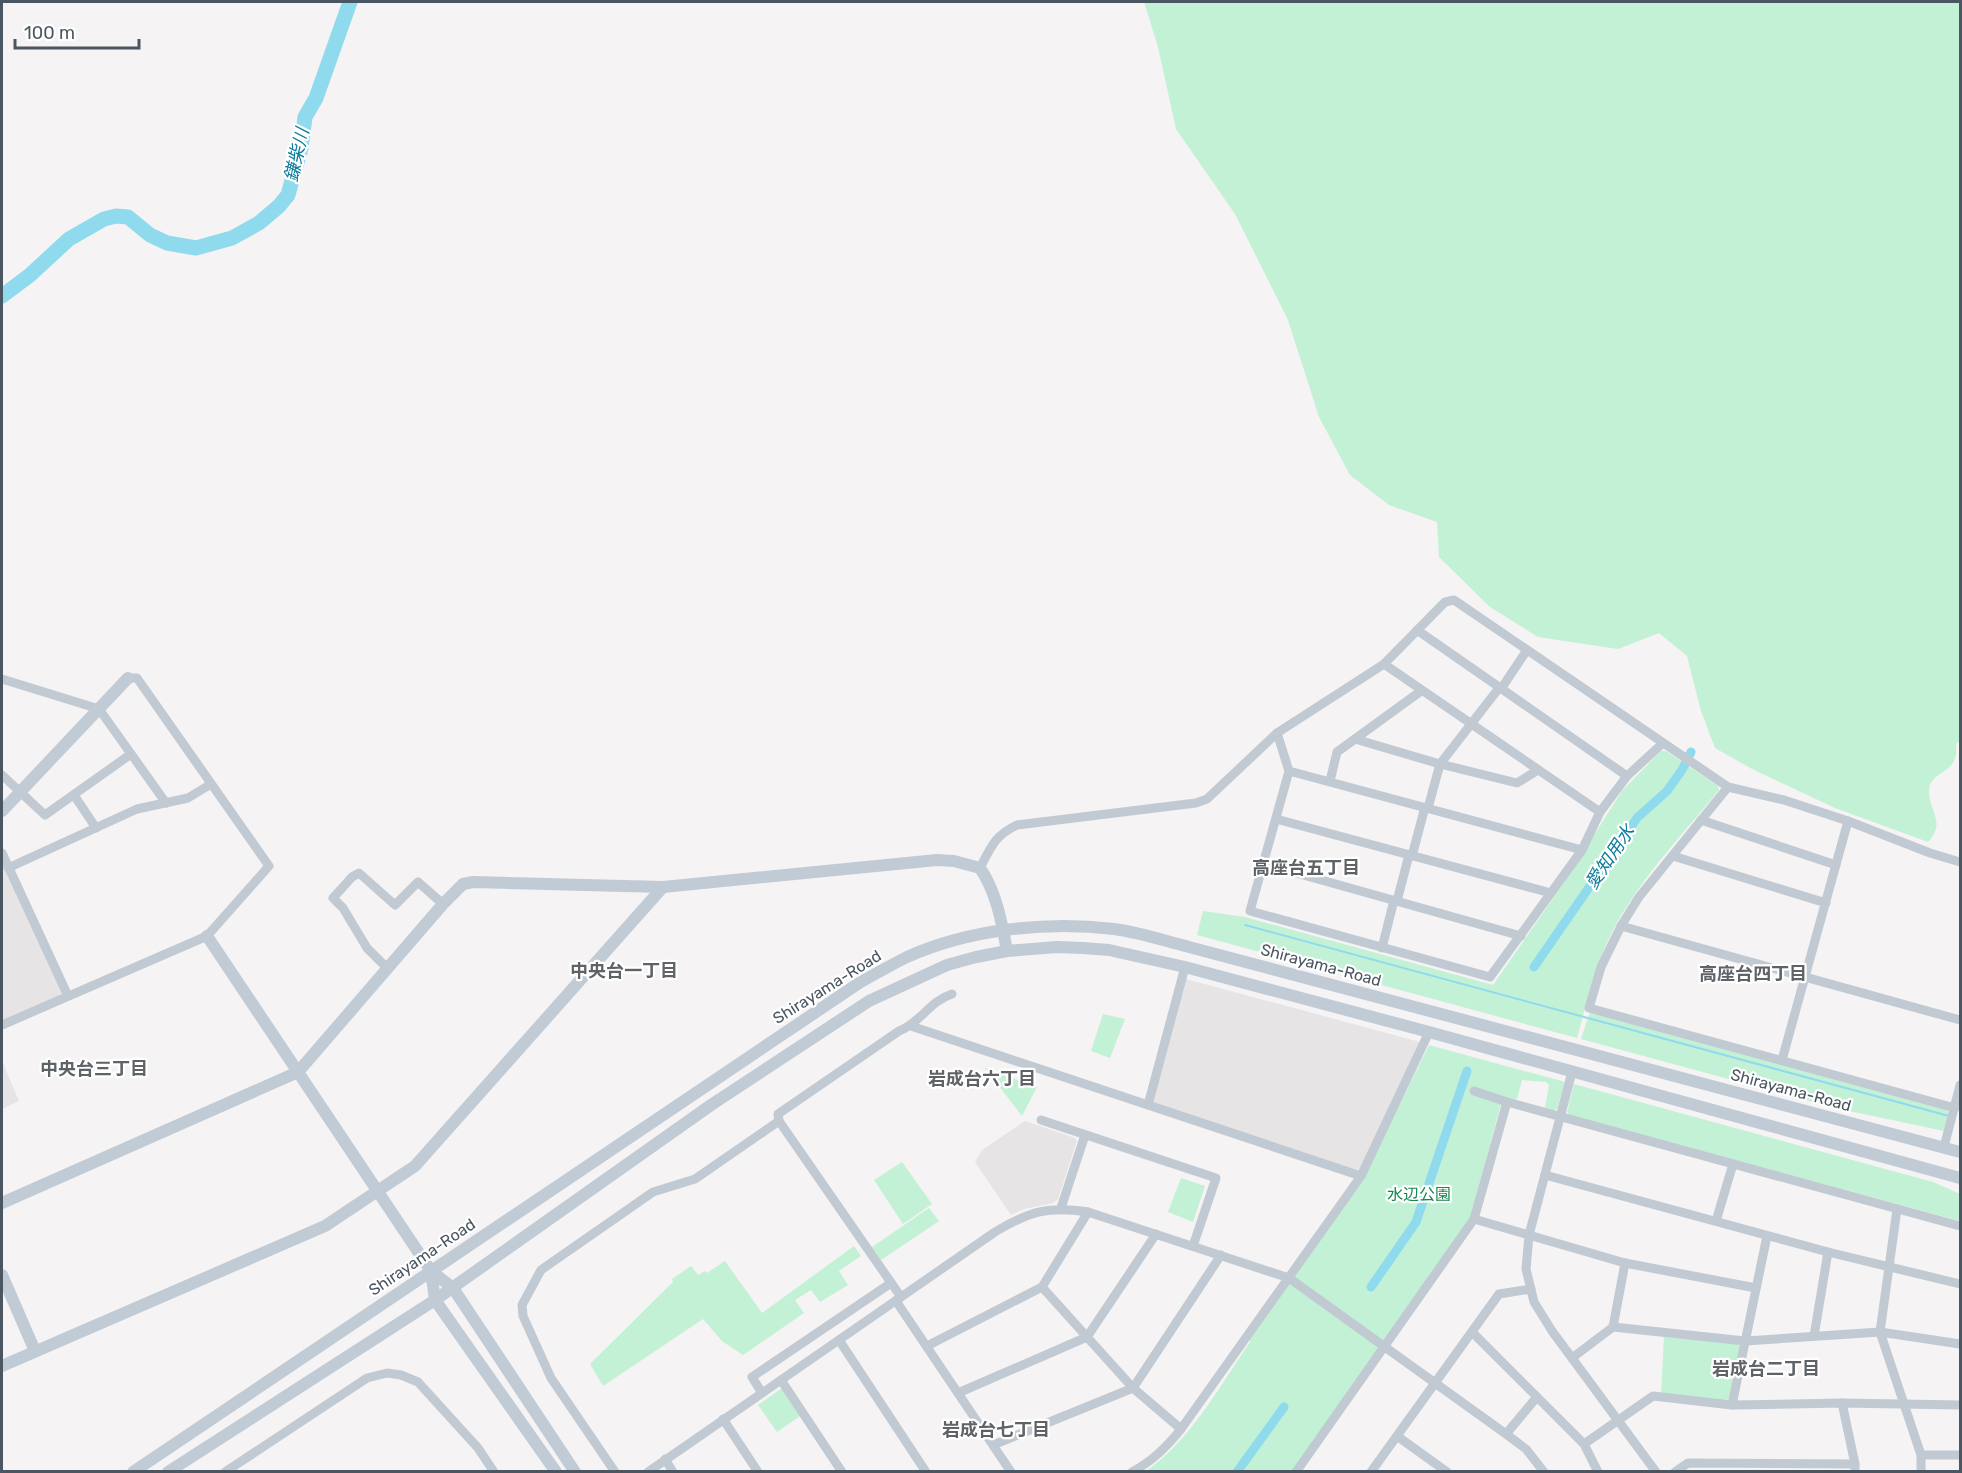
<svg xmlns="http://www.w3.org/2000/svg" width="1962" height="1473" font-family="Rubik,'Noto Sans JP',sans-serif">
	<rect width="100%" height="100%" fill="#f5f3f3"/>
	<!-- education -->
	<g fill="#e6e4e5">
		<path d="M2,863l60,129 -1,4 -59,26z"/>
		<path d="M1186,979l234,63 -60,127 -4,1 -201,-66 -2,-4z"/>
		<path d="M2,1061l17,40 -17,8 1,4 -1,1z"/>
		<path d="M1025,1121l50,17 2,3 -19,58 -5,4 -29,6 -13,6 -36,-53 7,-12z"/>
	</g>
	<!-- green -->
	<g fill="#c3f1d5">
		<path d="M1144,2h816v739l-4,3c0,4 1,10 -1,14 -4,15 -25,16 -26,31 -1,22 18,33 -1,53l-93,-34 -83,-39 -37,-21 -14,-37 -14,-55 -28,-23 -41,16 -80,-12 -48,-30 -51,-50 -2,-35 -48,-17 -39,-30 -31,-58 -31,-97 -53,-106 -59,-85 -18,-82z"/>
		<path d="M1661,751h5l52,35 1,4c-37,45 -82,92 -108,144 -16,33 -24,68 -34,104l-380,-103 6,-24 42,6 248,68 70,-101 59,-93z"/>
		<path d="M1590,1012l356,96 2,4 -4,19 -109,-23 -254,-69z"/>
		<path d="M1103,1014l22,5 -15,39 -19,-7z"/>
		<path d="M1429,1045l136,37 -8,27 -3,2 -9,-3 4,-23 -3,-3 -24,-2 -5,19 -16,5 -31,114 -178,253 -147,1c46,-32 74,-85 105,-130v-3l115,-163z"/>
		<path d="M985,1068l52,19 -15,29z"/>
		<path d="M1574,1084l359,98 27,12v27l-391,-106 -2,-3z"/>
		<path d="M902,1162l30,42 -29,20 -29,-44z"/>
		<path d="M1181,1178l24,8 -12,36 -25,-10z"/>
		<path d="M929,1208l10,13 -58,39 -9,-13z"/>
		<path d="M854,1246l7,10 -22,15 9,14 -28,17 -9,-12 -16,10 9,13 -61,42 -21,-14 -19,-22 -100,67 -13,-22 83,-82 -1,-3 19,-13 7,9 7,-4 2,2 18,-12 37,52z"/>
		<path d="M1664,1337l74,7 2,3 -10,51 -4,2 -65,-7z"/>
		<path d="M782,1388l18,28 -23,16 -19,-27z"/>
	</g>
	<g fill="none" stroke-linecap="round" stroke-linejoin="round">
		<!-- stream -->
		<path stroke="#90daee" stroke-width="2" d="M1245,925l704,191"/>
		<!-- canal -->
		<g stroke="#90daee" stroke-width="9">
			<path d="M1534,967l103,-149 30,-27 15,-21 9,-18"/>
			<path d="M1371,1287l45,-65 51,-151"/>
			<path d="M1237,1472l47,-65"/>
		</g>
		<!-- river -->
		<path stroke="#90daee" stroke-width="15" d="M2,296l28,-21 39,-36 35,-20 12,-3 12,1 22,18 17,8 29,5 36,-10 27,-15 20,-17 9,-11 13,-47 4,-31 11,-19 34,-96"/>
		<!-- street -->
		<g stroke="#c1cad2" stroke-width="9">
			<path d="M1417,630l210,146"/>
			<path d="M1384,664l216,148"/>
			<path d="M2,679l97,30 67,94"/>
			<path d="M1501,689l26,-39"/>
			<path d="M1277,733l12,38 -39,140 240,66 92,-127 18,-38 27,-36 36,-33"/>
			<path d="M1355,739l85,25 77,19 21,-13"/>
			<path d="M1289,771l293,79"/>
			<path d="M2,775l43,40 86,-61"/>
			<path d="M1330,781l7,-29 84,-61"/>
			<path d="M1728,787l-89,110 -18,29 -20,41 -12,41 366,100"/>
			<path d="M74,795l22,33"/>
			<path d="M1428,808l12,-44 59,-76"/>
			<path d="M1276,819l275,74"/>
			<path d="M1701,820l135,45"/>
			<path d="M2,853l66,143"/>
			<path d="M1412,856l13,-49"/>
			<path d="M1673,856l153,47"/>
			<path d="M1264,864l257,72"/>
			<path d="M8,868l129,-59 51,-11 23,-14"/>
			<path d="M980,868c11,-21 15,-33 37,-43l179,-22 11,-4 70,-66 107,-69 61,-62 9,-2 274,187 56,13 64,21 82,32 30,9"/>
			<path d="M1397,901l12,-46"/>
			<path d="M1621,926l339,94"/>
			<path d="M1382,948l12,-48"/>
			<path d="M387,968l-20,-20 -24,-40 -10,-10 19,-21 7,-4 36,32 23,-23 25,22"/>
			<path d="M2,1025l205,-89 62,-70 -132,-188h-9"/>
			<path d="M911,1026l450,150"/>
			<path d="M1782,1060l66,-239"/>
			<path d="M1572,1072l-43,163 -3,34 8,33 18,29 104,141"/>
			<path d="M1474,1091l33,11 453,124"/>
			<path d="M1148,1105l37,-138"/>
			<path d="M1041,1120l175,58 -23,68"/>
			<path d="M779,1121l122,176"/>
			<path d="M1944,1147l16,-62"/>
			<path d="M1545,1175l283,77 132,32"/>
			<path d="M1061,1208l24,-73"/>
			<path d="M1897,1209l-17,123 41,123v17"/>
			<path d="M1474,1219l151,44 131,25"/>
			<path d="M1716,1221l17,-57"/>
			<path d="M1042,1287l91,101 48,41"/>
			<path d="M896,1301l115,171"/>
			<path d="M1613,1327l12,-64"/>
			<path d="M1472,1332l112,112 14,28"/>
			<path d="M1814,1336l14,-84"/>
			<path d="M839,1340l87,132"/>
			<path d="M927,1346l115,-59 46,-75"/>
			<path d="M1572,1358l41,-31 132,14 135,-9 80,12"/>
			<path d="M781,1380l61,92"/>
			<path d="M762,1393l-10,-16 139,-94"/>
			<path d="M958,1393l129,-56 69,-103"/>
			<path d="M1842,1403l13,61v8"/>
			<path d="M1732,1405l35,-169"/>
			<path d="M723,1419l35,53"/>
			<path d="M1506,1434l31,-37"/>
			<path d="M1397,1436l50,36"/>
			<path d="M1584,1444l69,-48 79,9 110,-2 118,2"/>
			<path d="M993,1445l140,-57 88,-133"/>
			<path d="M1921,1455h39"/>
			<path d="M665,1459l8,13"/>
			<path d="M225,1472l142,-94 20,-5 14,2 17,7 60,66 16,24"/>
			<path d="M615,1472l-64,-94 -28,-62 -1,-11 19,-35 112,-78 42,-13 84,-58 -1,-7 121,-83c21,-8 31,-30 53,-37"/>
			<path d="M648,1472l347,-240c35,-21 53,-26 93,-20l201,66 217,156 20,15 18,23"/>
			<path d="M1132,1472c21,-11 35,-25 49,-43l180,-253 68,-144"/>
			<path d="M1296,1472l178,-253 33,-117"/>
			<path d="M1371,1472l128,-178 32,-5"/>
			<path d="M1675,1472l13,-9 167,1"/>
		</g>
		<!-- secondary -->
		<g stroke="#c1cbd6" stroke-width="12">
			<path d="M2,811l126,-133"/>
			<path d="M207,936l224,335 22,17 122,184"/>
			<path d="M2,1203l296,-131 145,-168 20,-20 10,-2 190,5 274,-27 17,1 26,7c16,23 22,55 27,83"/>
			<path d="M431,1271l4,29 121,172"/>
			<path d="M2,1275l33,76"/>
			<path d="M2,1366l323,-140 90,-60 248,-279"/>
			<path d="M133,1472l726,-489c16,-9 32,-18 48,-26 62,-28 140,-36 207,-28 25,3 51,12 75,18l771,205"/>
			<path d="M168,1472l267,-172 276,-195 158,-104 78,-36 29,-8 31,-6 50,-4 26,1 26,2 76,17 244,65 531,146"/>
		</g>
	</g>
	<g text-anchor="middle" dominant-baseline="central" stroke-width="4.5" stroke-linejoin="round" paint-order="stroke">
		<!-- street labels -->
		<g font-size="16" fill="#4a5661" stroke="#fff">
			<text transform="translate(1321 965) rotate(15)">Shirayama-Road</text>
			<text transform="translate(827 987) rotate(-32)">Shirayama-Road</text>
			<text transform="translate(1791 1090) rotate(15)">Shirayama-Road</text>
			<text transform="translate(422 1257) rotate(-34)">Shirayama-Road</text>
		</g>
		<!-- park labels -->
		<g font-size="16" fill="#17864f" stroke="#fff">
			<text x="1419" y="1194">水辺公園</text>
		</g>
		<!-- water labels -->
		<g font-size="18" font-style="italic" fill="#0c7c9b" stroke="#fff">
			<text transform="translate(297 155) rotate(-77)">鎌柴川</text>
			<text transform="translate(1610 857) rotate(-56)">愛知用水</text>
		</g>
		<!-- neighbourhood labels -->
		<g font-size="18" font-weight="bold" fill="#5f6368" stroke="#fff">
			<text x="1306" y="868">高座台五丁目</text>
			<text x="624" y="971">中央台一丁目</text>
			<text x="1753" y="974">高座台四丁目</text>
			<text x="94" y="1069">中央台三丁目</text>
			<text x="982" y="1079">岩成台六丁目</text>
			<text x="1766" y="1369">岩成台二丁目</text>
			<text x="996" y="1430">岩成台七丁目</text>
		</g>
	</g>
	<!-- border -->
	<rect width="1962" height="1473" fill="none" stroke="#4a5661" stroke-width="6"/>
	<!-- scale -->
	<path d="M15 39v9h124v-9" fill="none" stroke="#4a5661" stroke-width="3"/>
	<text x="24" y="39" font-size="18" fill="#4a5661" stroke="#ffffff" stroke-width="4.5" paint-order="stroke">100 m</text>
</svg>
